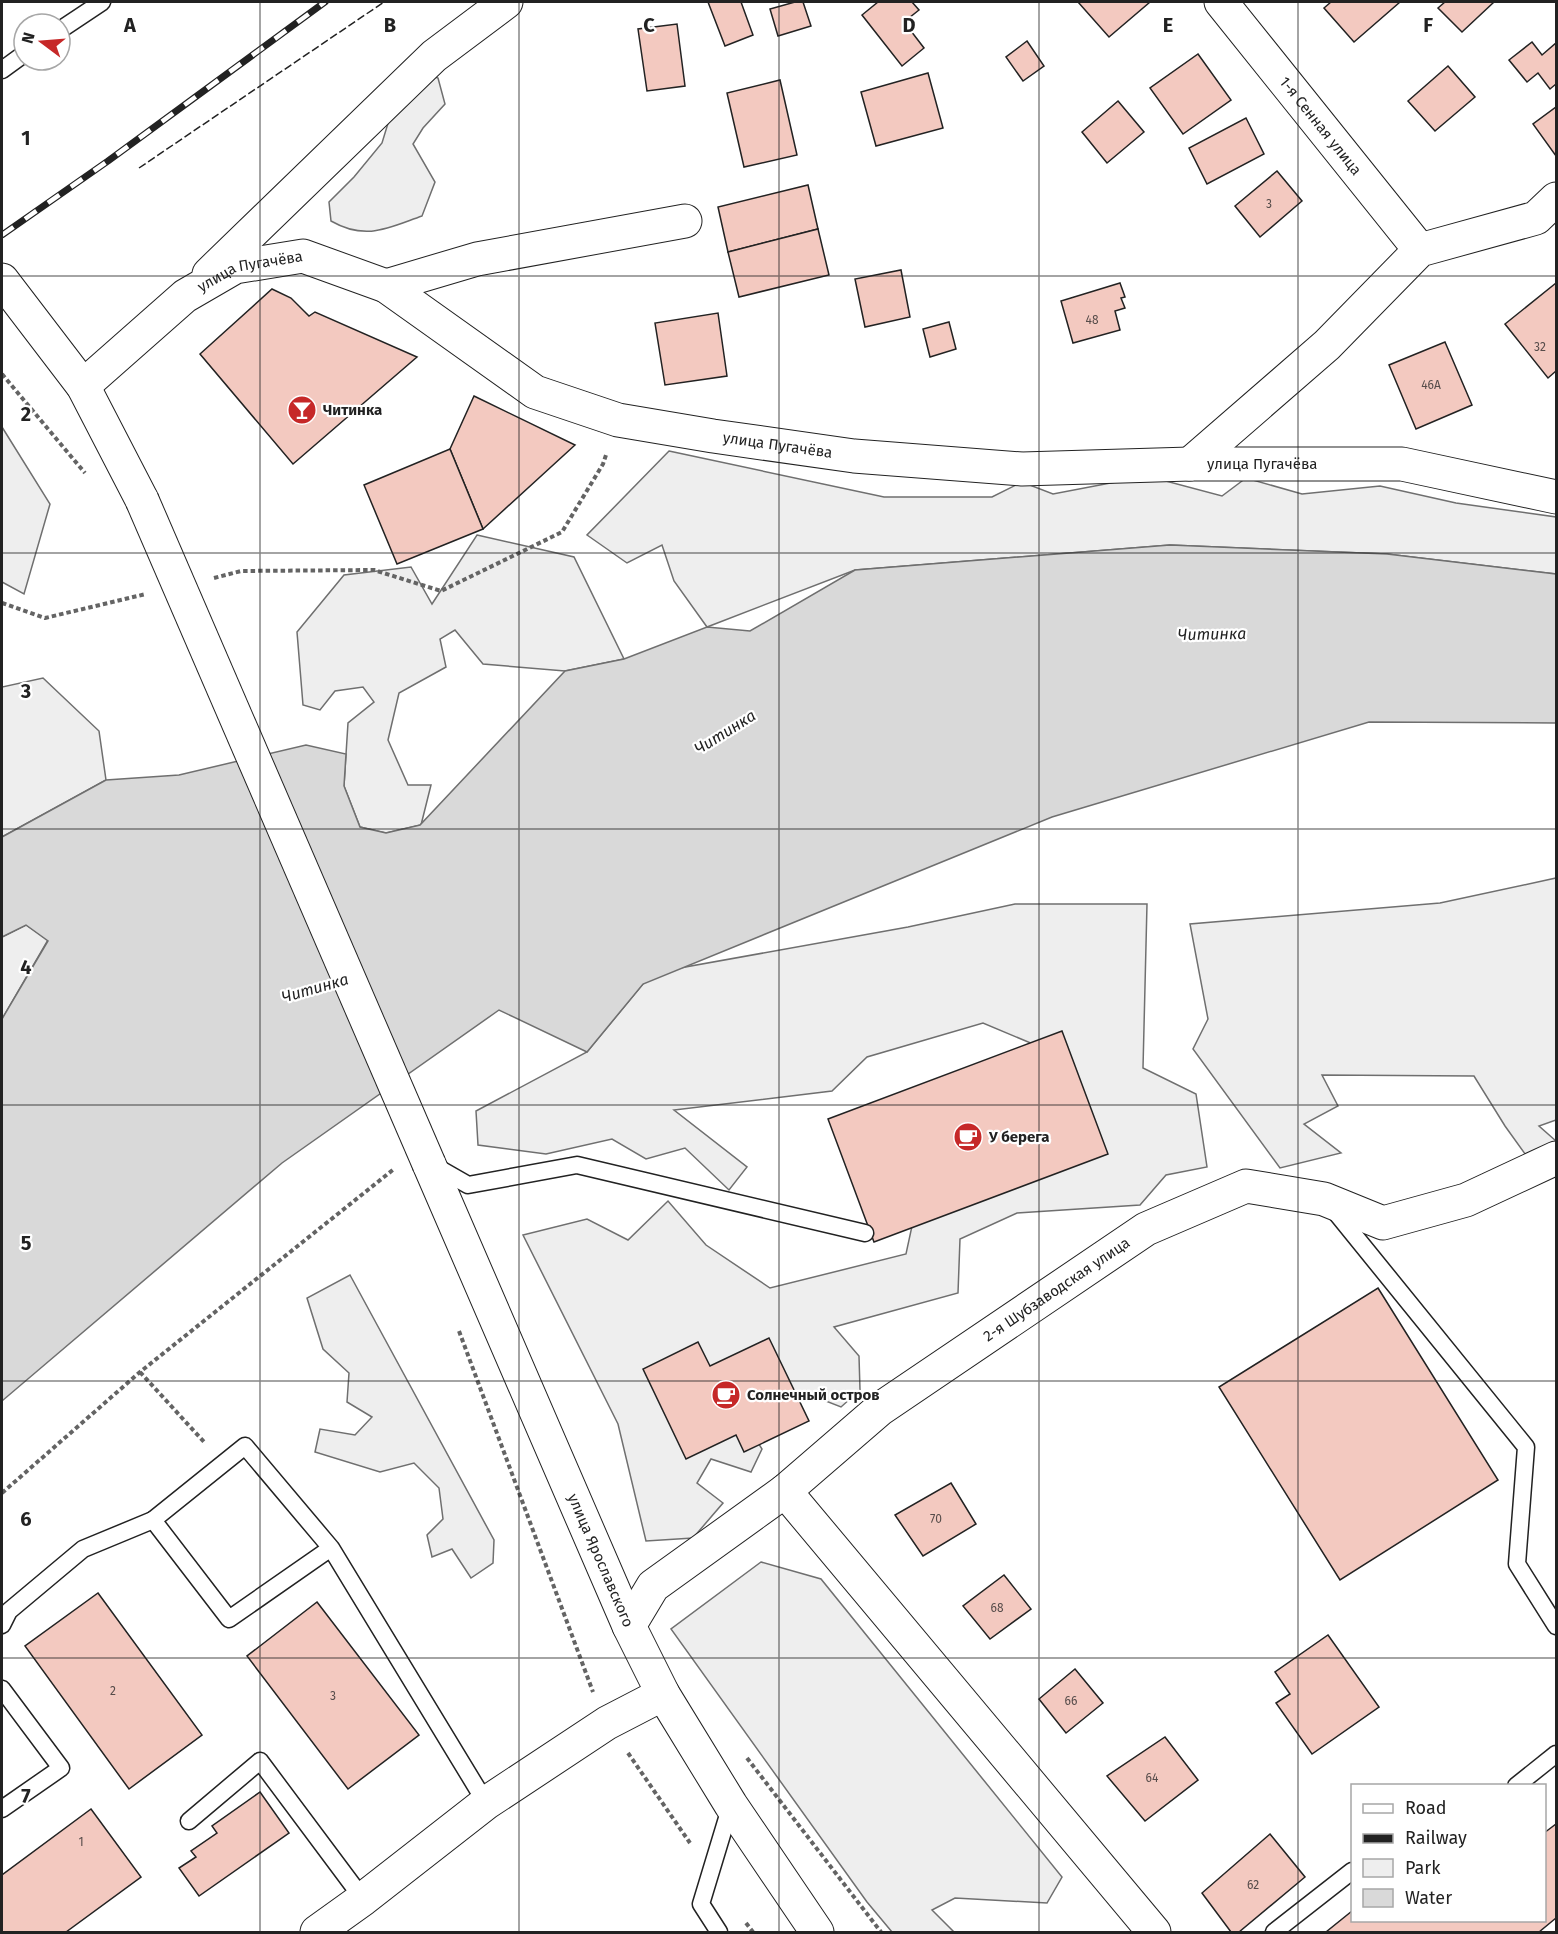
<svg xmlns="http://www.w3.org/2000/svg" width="1558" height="1934" font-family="'Fira Sans',sans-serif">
	<rect width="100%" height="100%" fill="#fff"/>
	<!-- green -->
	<g fill="#eee" stroke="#6f6f6f" stroke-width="1.5">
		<path d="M419,71l19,7 7,26 -22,24 -10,16 22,38 -13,34c-34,12 -56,25 -91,5l-2,-19 25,-25 28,-34 7,-23z"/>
		<path d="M2,427l48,77 -26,90 -22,-12z"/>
		<path d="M669,451l215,46h108l30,-15 31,12 94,-18 75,20 24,-18 56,16 78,-8 76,17 100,14v57l-169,-20 -217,-9 -315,25 -148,57 -33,-46 -12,-36 -35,18 -40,-28z"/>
		<path d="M477,535l97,22 50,102 -59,12 -82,-7 -28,-34 -15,9 6,28 -47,26 -11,47 20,45h23l-10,40 -35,8 -26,-6 -16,-41 4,-63 26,-21 -11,-15 -28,4 -15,19 -17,-5 -6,-73 47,-57 67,-8 21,37z"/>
		<path d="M43,678l56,53 7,49 -104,57v-150z"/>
		<path d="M1556,878v242l-17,6 17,15v7l-28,10 -23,-32 -31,-50 -152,-1 16,31 -34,18 37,29 -61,15 -87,-119 15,-30 -18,-95 250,-21z"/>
		<path d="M1015,904h132l-4,164 53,26 11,73 -41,8 -26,30 -123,8 -57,26 -2,54 -124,34 25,29 1,34 -19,17 -28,-11 -40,6 -26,23 15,24 -11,23 -40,-13 -14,24 26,20 -30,35 -47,3 -28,-117 -95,-189 64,-16 41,21 40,-39 38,44 64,43 136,-34 9,-42 149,-155 -81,-34 -116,34 -35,34 -158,19 73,57 -18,23 -44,-42 -39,11 -34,-20 -66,15 -68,-9 -2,-34 111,-59 65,-79 256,-46z"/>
		<path d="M26,925l22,15 -46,79v-82z"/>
		<path d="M350,1275l144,265 -1,23 -22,15 -19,-29 -20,8 -5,-22 16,-16 -4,-31 -25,-25 -34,9 -65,-20 5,-23 35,6 17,-18 -25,-15 2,-29 -26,-24 -16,-51z"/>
		<path d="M761,1562l60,17 241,298 -15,26 -92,-5 -23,12 22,22h-62l-25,-30 -196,-273z"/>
	</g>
	<!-- water -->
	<path fill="#d9d9d9" stroke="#6f6f6f" stroke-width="1.5" d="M1170,545l217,9 169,20v149l-187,-1 -317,95 -409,167 -56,68 -88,-42 -217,153 -280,238v-382l46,-78 -22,-16 -24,12v-100l104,-57 73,-5 127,-30 40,9 -2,32 16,41 26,6 34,-8 145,-154 59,-12 83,-32 43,4 105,-61z"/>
	<!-- building -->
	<g fill="#f3c9c0" stroke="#222" stroke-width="1.5">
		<path d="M708,2h33l12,33 -28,11z"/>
		<path d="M795,2h8l8,24 -33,10 -8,-27z"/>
		<path d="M878,2h34l7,8 -15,12 20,26 -22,18 -40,-51z"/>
		<path d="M1078,2h72l-41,35z"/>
		<path d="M1331,2h69l-46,40 -30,-34z"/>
		<path d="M1445,2h49l-32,30 -24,-24z"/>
		<path d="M677,24l8,62 -38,5 -9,-62z"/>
		<path d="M1027,41l17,25 -21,15 -17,-24z"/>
		<path d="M1532,42l10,13 14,-12v41l-6,5 -12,-16 -11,9 -18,-22z"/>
		<path d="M1198,54l33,46 -48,34 -33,-46z"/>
		<path d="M1448,66l27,31 -40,34 -27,-30z"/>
		<path d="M928,73l15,55 -67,18 -15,-54z"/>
		<path d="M780,80l17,75 -53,12 -17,-74z"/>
		<path d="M1118,101l26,31 -37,31 -25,-31z"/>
		<path d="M1556,107v49l-23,-32z"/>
		<path d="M1246,118l18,36 -57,30 -18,-36z"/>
		<path d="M1277,171l25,30 -42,36 -25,-31z"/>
		<path d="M808,185l10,44 -90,23 -10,-45z"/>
		<path d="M818,229l11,46 -90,22 -11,-45z"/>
		<path d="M901,270l9,47 -45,10 -10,-48z"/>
		<path d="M1120,283l5,14 -4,1 4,10 -10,3 5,19 -47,13 -12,-42z"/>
		<path d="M1556,283v88l-8,7 -43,-54z"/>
		<path d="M272,289l19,9 18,18 6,-4 102,45 -124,107 -93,-110z"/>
		<path d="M718,313l9,63 -62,9 -10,-62z"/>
		<path d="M949,322l7,27 -26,8 -7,-28z"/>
		<path d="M1445,342l27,63 -56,24 -27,-64z"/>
		<path d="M474,396l101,49 -92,84 -33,-80z"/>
		<path d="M450,449l33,80 -86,35 -33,-79z"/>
		<path d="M1062,1031l46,123 -234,88 -46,-123z"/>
		<path d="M1378,1288l120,192 -158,100 -121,-193z"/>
		<path d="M769,1338l40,83 -65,31 -8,-17 -50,24 -43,-90 55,-27 12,24z"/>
		<path d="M951,1483l25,41 -53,32 -28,-41z"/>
		<path d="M1004,1575l27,34 -41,30 -27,-33z"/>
		<path d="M98,1593l104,142 -73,54 -104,-143z"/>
		<path d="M317,1602l102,133 -71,54 -101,-133z"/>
		<path d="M1328,1635l51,72 -67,47 -36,-51 14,-9 -15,-22z"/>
		<path d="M1075,1669l28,34 -37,30 -27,-34z"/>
		<path d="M1165,1737l33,43 -53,41 -38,-45z"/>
		<path d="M260,1792l29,41 -90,63 -20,-28 17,-11 -5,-6 26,-18 -5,-7z"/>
		<path d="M91,1809l50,68 -75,55h-64v-57z"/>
		<path d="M1556,1824v94l-17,14h-213l26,-21v9h192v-87z"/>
		<path d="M1270,1834l35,43 -66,55h-8l-29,-39z"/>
	</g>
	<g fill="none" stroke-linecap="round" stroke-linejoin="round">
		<!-- service casing -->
		<g stroke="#222" stroke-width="19">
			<g id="service">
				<path d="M60,30l42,-28"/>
				<path d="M2,70l22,-16"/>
				<path d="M433,1165l35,20 109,-20 288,68"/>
				<path d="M1333,1209l193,238 -9,117 39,62"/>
				<path d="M331,1548l-86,-102 -92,74 76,99 102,-71 155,255"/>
				<path d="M2,1625l7,-14 74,-62 70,-29"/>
				<path d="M2,1689l59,79 -59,41"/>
				<path d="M1516,1786l40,-32"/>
				<path d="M189,1821l71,-60 103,138"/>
				<path d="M719,1932l-18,-28 30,-99"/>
				<path d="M1274,1932l78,-61"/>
			</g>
		</g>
		<!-- minor casing -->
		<g stroke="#222" stroke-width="35">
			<g id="minor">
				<path id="s1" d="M1221,2l199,248"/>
				<path d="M209,274l225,-218 72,-54"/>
				<path d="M386,286l91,-27 208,-38"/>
				<path id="s2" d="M83,386l102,-90 50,-29 68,-11 83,30 149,106 83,28 95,16 141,20 168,13 168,-5h212l154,33"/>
				<path d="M1190,464l137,-119 93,-95 116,-32 20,-19"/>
				<path d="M785,1491l369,441"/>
				<path id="s3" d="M629,1626l24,-40 132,-95 95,-82 266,-180 100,-43 78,13 59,24 83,-23 90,-42"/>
				<path d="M317,1932l46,-33 123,-96 121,-80 56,-29"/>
			</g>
		</g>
		<!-- primary casing -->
		<g stroke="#222" stroke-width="35">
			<g id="primary">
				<path d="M2,280l81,106 59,114"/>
				<path id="s4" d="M429,1164l200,462 34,68 68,111 86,127"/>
			</g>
		</g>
		<!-- path -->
		<g stroke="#646464" stroke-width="4" stroke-dasharray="4.5 3" stroke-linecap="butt">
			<path d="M2,374l83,99"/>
			<path d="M214,578l27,-7 133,-1 67,21 121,-59 41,-68 3,-9"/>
			<path d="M2,603l43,15 101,-24"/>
			<path d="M459,1331l134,361"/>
			<path d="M140,1372l65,71"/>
			<path d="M2,1493l138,-121 254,-203"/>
			<path d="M628,1753l62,90"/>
			<path d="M747,1758l134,174"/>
			<path d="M746,1923l7,9"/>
		</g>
		<!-- service -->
		<use href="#service" stroke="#fff" stroke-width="16"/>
		<!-- minor -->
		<use href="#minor" stroke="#fff" stroke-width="33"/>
		<!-- primary -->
		<use href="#primary" stroke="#fff" stroke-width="33"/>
		<!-- rail casing -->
		<g stroke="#222" stroke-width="7">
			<path id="rail" d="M2,235l106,-74 217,-159"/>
		</g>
		<!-- rail -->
		<use href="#rail" stroke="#fff" stroke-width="4.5" stroke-dasharray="14" stroke-linecap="butt"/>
		<!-- primary-bridge casing -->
		<g stroke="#222" stroke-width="35" stroke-linecap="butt">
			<path id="primary-bridge" d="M142,500l287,664"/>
		</g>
		<!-- primary-bridge -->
		<use href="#primary-bridge" stroke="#fff" stroke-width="33"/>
		<!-- fence -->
		<path stroke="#222" stroke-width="1.5" stroke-dasharray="8 3" stroke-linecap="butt" d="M139,168l245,-166"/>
	</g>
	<!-- grid -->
	<path fill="none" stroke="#222" stroke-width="1.5" stroke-opacity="0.55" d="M260,2v1930M519,2v1930M779,2v1930M1039,2v1930M1298,2v1930M2,276h1554M2,553h1554M2,829h1554M2,1105h1554M2,1381h1554M2,1658h1554"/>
	<!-- icons -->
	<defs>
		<g id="bar-disc" transform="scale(1.5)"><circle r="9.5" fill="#c62828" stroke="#fff"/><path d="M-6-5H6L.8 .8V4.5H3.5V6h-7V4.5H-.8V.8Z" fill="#fff"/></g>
		<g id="cafe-disc" transform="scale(1.5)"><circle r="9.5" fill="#c62828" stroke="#fff"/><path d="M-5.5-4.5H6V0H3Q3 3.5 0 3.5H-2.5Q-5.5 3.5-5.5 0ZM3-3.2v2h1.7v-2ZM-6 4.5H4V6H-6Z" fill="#fff"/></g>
	</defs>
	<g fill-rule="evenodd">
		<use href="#bar-disc" x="302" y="410"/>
		<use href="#cafe-disc" x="968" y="1137"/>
		<use href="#cafe-disc" x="726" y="1395"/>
	</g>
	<g text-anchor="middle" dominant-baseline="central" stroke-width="4.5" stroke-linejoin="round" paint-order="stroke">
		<!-- number labels -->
		<g font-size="12" fill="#564c4a">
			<text x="1269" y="204">3</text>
			<text x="1092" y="320">48</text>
			<text x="1540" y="347">32</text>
			<text x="1431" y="385">46А</text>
			<text x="936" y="1519">70</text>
			<text x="997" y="1608">68</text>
			<text x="113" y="1691">2</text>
			<text x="333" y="1696">3</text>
			<text x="1071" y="1701">66</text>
			<text x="1152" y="1778">64</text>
			<text x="81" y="1842">1</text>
			<text x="1253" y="1885">62</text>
		</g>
		<!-- street labels -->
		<g font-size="15" fill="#222" stroke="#fff">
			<text stroke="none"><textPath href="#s1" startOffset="159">1-я Сенная улица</textPath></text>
			<text stroke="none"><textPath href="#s2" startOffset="207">улица Пугачёва</textPath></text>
			<text stroke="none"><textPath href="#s2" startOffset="783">улица Пугачёва</textPath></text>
			<text stroke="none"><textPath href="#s2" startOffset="1269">улица Пугачёва</textPath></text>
			<text stroke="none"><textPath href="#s3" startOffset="548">2-я Шубзаводская улица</textPath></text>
			<text stroke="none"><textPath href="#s4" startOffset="432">улица Ярославского</textPath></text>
		</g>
		<!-- poi labels -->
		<g font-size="15" font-weight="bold" fill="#222" stroke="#fff" text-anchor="start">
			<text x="323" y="410">Читинка</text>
			<text x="989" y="1137">У берега</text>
			<text x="747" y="1395">Солнечный остров</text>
		</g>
		<!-- water labels -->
		<g font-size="16" font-style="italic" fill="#222" stroke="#fff">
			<text transform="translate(1212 634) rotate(-1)">Читинка</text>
			<text transform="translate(725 732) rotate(-32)">Читинка</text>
			<text transform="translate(315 988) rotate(-16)">Читинка</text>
		</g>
	</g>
	<g font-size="20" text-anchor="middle" font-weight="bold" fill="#222" stroke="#fff" stroke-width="4.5" stroke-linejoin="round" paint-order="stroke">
		<text x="130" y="32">A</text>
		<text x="390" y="32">B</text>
		<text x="649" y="32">C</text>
		<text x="909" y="32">D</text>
		<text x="1168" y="32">E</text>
		<text x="1428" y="32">F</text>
		<text x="26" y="145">1</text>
		<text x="26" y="421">2</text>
		<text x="26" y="698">3</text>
		<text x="26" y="974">4</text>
		<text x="26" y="1250">5</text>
		<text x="26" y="1526">6</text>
		<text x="26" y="1803">7</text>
	</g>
	<!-- border -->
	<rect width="1558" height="1934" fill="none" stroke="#222222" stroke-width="6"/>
	<!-- legend -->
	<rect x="1351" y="1784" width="195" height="138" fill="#ffffff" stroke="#a7a7a7" stroke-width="1.5"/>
	<rect x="1363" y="1804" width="30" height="9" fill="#ffffff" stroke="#a7a7a7" stroke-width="1.5"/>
	<text x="1405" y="1814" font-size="18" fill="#222222">Road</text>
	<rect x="1363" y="1834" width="30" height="9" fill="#222222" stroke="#a7a7a7" stroke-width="1.5"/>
	<text x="1405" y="1844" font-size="18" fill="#222222">Railway</text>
	<rect x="1363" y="1859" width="30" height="18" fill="#eeeeee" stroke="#a7a7a7" stroke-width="1.5"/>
	<text x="1405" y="1874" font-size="18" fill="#222222">Park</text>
	<rect x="1363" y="1889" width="30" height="18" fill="#d9d9d9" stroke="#a7a7a7" stroke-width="1.5"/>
	<text x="1405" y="1904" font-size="18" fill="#222222">Water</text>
	<!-- north arrow -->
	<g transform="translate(42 42) rotate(286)"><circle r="28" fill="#ffffff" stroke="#a7a7a7" stroke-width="1.5"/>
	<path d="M0-4.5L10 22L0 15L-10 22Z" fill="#c62828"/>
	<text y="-9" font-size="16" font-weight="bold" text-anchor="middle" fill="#222222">N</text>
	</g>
</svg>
